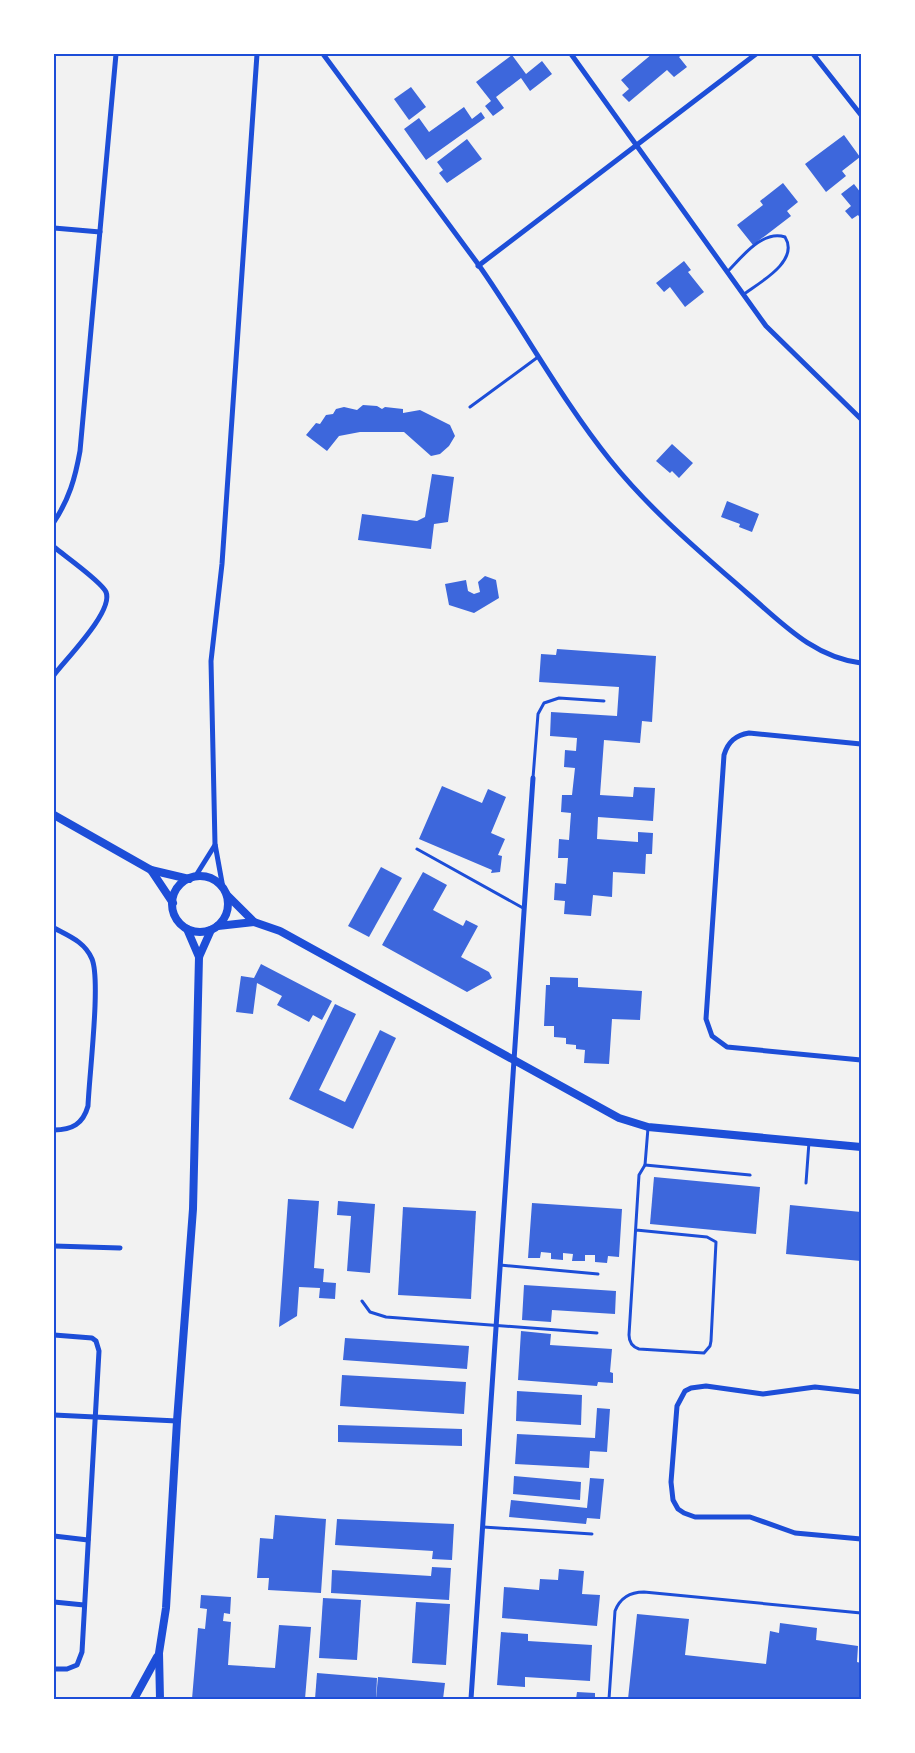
<svg xmlns="http://www.w3.org/2000/svg" width="915" height="1753" font-family="'PT Sans Narrow',sans-serif">
	<rect width="100%" height="100%" fill="#f2f2f2"/>
	<!-- building -->
	<g fill="#3d67dc">
		<path d="M652,54h31l-4,3 8,10 -13,10 -7,-7 -38,32 -7,-7 7,-6 -8,-9z"/>
		<path d="M512,55l14,19 16,-13 10,13 -22,17 -9,-13 -25,19 8,11 -11,8 -8,-10 6,-5 -15,-19z"/>
		<path d="M411,87l15,20 -17,13 -15,-21z"/>
		<path d="M464,107l8,12 9,-7 4,6 -59,42 -22,-31 15,-11 10,14z"/>
		<path d="M844,135l16,22 -18,14 4,5 -20,16 -21,-28z"/>
		<path d="M467,139l15,20 -35,24 -8,-10 4,-3 -6,-8z"/>
		<path d="M783,183l15,19 -11,9 4,5 -38,29 -16,-20 26,-20 -3,-4z"/>
		<path d="M854,184l7,9v26l-3,-4 -6,4 -7,-8 6,-5 -10,-12z"/>
		<path d="M684,261l7,9 -3,2 16,20 -19,15 -15,-20 -6,5 -8,-9z"/>
		<path d="M363,405l14,1 5,3 3,-2 18,2v4l17,-3 30,15 5,11 -6,10 -9,8 -9,2 -27,-24h-44l-21,4 -12,15 -21,-16 10,-12 4,1 6,-9 7,-1 3,-5 8,-2 13,3z"/>
		<path d="M672,444l21,19 -14,15 -7,-7 -2,2 -14,-12z"/>
		<path d="M432,474l22,3 -6,45 -14,2 -3,25 -73,-9 4,-26 55,7 8,-4z"/>
		<path d="M727,501l32,13 -7,18 -13,-5 1,-3 -19,-7z"/>
		<path d="M485,576l11,4 3,18 -25,15 -25,-8 -4,-21 21,-4 2,11 6,3 6,-2 -2,-10z"/>
		<path d="M557,649l99,7 -4,66 -10,-1 -2,22 -36,-3 -4,55 33,2 1,-10 21,1 -2,33 -55,-4 -1,22 41,3v-10l15,1 -1,21h-6l-1,20 -32,-2 -1,25 -19,-2 -2,21 -27,-2 1,-13 -11,-1 1,-17 11,1 2,-26h-10l1,-19 10,1 2,-27 -10,-1 1,-17h10l3,-27 -11,-1 1,-17 11,1 1,-13 -27,-2 1,-24 66,4 2,-29 -80,-5 2,-28 15,1z"/>
		<path d="M442,786l40,17 6,-14 18,8 -15,36 14,6 -7,16 4,1 -2,16 -9,1 1,-3 -73,-31z"/>
		<path d="M381,867l21,11 -33,59 -21,-11z"/>
		<path d="M423,872l24,13 -14,25 30,16 3,-6 12,6 -17,31 28,15 3,6 -25,14 -85,-47z"/>
		<path d="M261,964l71,37 -10,19 -9,-5 -4,7 -32,-17 5,-9 -25,-13 -4,31 -17,-2 5,-36 13,2z"/>
		<path d="M550,977l28,1v9l64,4 -2,29 -28,-1 -3,45 -25,-1 1,-13 -9,-1v-4l-10,-1v-6l-12,-1v-11h-10l2,-41h4z"/>
		<path d="M335,1004l21,10 -37,76 26,12 35,-72 16,8 -43,91 -64,-30z"/>
		<path d="M654,1177l106,10 -4,47 -106,-10z"/>
		<path d="M288,1199l31,2 -5,67 10,1 -1,13 13,1 -1,16 -16,-1 1,-10 -21,-1 -2,29 -18,11z"/>
		<path d="M338,1201l37,3 -5,69 -23,-2 4,-55 -14,-1z"/>
		<path d="M532,1203l90,6 -3,48 -11,-1 -1,7 -12,-1v-7h-10v6h-13l1,-7 -10,-1v7l-12,-1v-6l-10,-1 -1,6h-12z"/>
		<path d="M790,1205l71,7v49l-75,-7z"/>
		<path d="M403,1207l73,4 -5,88 -73,-4z"/>
		<path d="M524,1285l92,6 -1,23 -63,-4 -1,12 -29,-2z"/>
		<path d="M521,1331l30,3 -1,11 62,4 -2,23 3,1v10l-15,-1 -1,4 -79,-6z"/>
		<path d="M345,1338l124,8 -2,23 -124,-9z"/>
		<path d="M342,1375l124,7 -2,32 -124,-8z"/>
		<path d="M517,1391l65,4 -1,30 -65,-4z"/>
		<path d="M597,1408l13,1 -3,43 -17,-1 -1,17 -74,-4 2,-30 78,4z"/>
		<path d="M338,1425l124,4v17l-124,-4z"/>
		<path d="M514,1476l67,6 -1,18 -67,-6z"/>
		<path d="M590,1478l14,1 -4,40 -13,-1 -1,6 -77,-7 2,-17 76,8z"/>
		<path d="M275,1515l51,4 -5,74 -53,-3 1,-12h-12l3,-40 13,1z"/>
		<path d="M337,1519l117,5 -2,36 -20,-1 1,-8 -98,-6z"/>
		<path d="M432,1567l19,1 -2,32 -118,-7 1,-23 99,6z"/>
		<path d="M559,1569l25,2 -2,23 18,1 -3,31 -95,-8 2,-31 35,3 1,-11 18,1z"/>
		<path d="M201,1595l30,2 -1,17 -6,-1 -1,8 8,1 -3,43 47,3 4,-43 32,2 -6,72h-113l6,-71 7,1 2,-20 -7,-1z"/>
		<path d="M323,1598l38,2 -4,60 -38,-2z"/>
		<path d="M416,1602l34,2 -4,61 -34,-2z"/>
		<path d="M637,1614l52,5 -4,36 81,9 4,-33 9,2 1,-10 37,5 -1,12 42,6 -1,16 4,1v36h-233z"/>
		<path d="M501,1632l27,2v7l64,4 -2,36 -65,-4v10l-28,-2z"/>
		<path d="M317,1673l60,5 -1,21h-61z"/>
		<path d="M378,1677l67,6 -2,16h-67z"/>
		<path d="M577,1692l18,1v6h-19z"/>
	</g>
	<g fill="none" stroke-linecap="round" stroke-linejoin="round">
		<!-- service -->
		<g stroke="#1d4ed8" stroke-width="3">
			<path d="M728,271c13,-13 35,-42 57,-34 15,24 -26,46 -41,57"/>
			<path d="M470,407l68,-50"/>
			<path d="M533,778l5,-64 6,-11 15,-5 45,3"/>
			<path d="M417,849l106,59"/>
			<path d="M645,1165l105,10"/>
			<path d="M806,1183l3,-41"/>
			<path d="M636,1230l71,7 9,5 -5,99 -1,5 -6,7 -65,-4c-6,-2 -10,-7 -10,-14l10,-160 6,-10 3,-37"/>
			<path d="M500,1265l98,9"/>
			<path d="M362,1301l8,11 16,5 211,16"/>
			<path d="M483,1527l109,7"/>
			<path d="M609,1699l6,-88c5,-13 15,-19 29,-19l217,21"/>
		</g>
		<!-- minor -->
		<g stroke="#1d4ed8" stroke-width="5">
			<path d="M323,54c52,70 104,140 155,210 45,64 83,135 132,196 40,50 89,91 137,133 35,30 66,64 114,70"/>
			<path d="M571,54l195,272 95,93"/>
			<path d="M813,54l48,61"/>
			<path d="M54,228l46,4"/>
			<path d="M478,266l278,-212"/>
			<path d="M54,522c15,-23 21,-43 26,-71l36,-397"/>
			<path d="M54,547c11,9 48,35 52,45 8,19 -40,67 -52,83"/>
			<path d="M861,744l-112,-11c-13,2 -21,8 -25,22l-18,264 6,17 15,11 134,13"/>
			<path d="M195,877l20,-32"/>
			<path d="M223,888l-8,-44 -4,-183 11,-97 35,-510"/>
			<path d="M54,928c15,8 31,14 38,31 9,22 -3,118 -4,147 -5,18 -16,24 -34,24"/>
			<path d="M54,1246l66,2"/>
			<path d="M54,1335l38,3 4,3 3,10 -17,301 -5,13 -10,4h-13"/>
			<path d="M861,1392l-46,-5 -52,7 -57,-8 -15,2 -6,3 -8,15 -6,76 2,18 5,9 6,4 11,4h55l45,16 66,6"/>
			<path d="M54,1415l123,6"/>
			<path d="M54,1536l34,4"/>
			<path d="M54,1602l30,3"/>
			<path d="M471,1699l62,-921"/>
		</g>
		<!-- tertiary -->
		<g stroke="#1d4ed8" stroke-width="8">
			<path d="M54,815l97,55 38,9"/>
			<path d="M151,870l22,33"/>
			<circle cx="200" cy="904" r="28"/>
			<path d="M227,895l27,27 26,9 339,187 29,9 213,20"/>
			<path d="M218,926l36,-4"/>
			<path d="M187,929l12,28"/>
			<path d="M134,1699l23,-42"/>
			<path d="M160,1699l-1,-46 7,-45 11,-187 16,-212 6,-252 12,-27"/>
		</g>
	</g>
	<!-- border -->
	<rect width="915" height="1753" fill="none" stroke="#ffffff" stroke-width="110"/>
	<rect x="55" y="55" width="805" height="1643" fill="none" stroke="#1d4ed8" stroke-width="2"/>
</svg>
